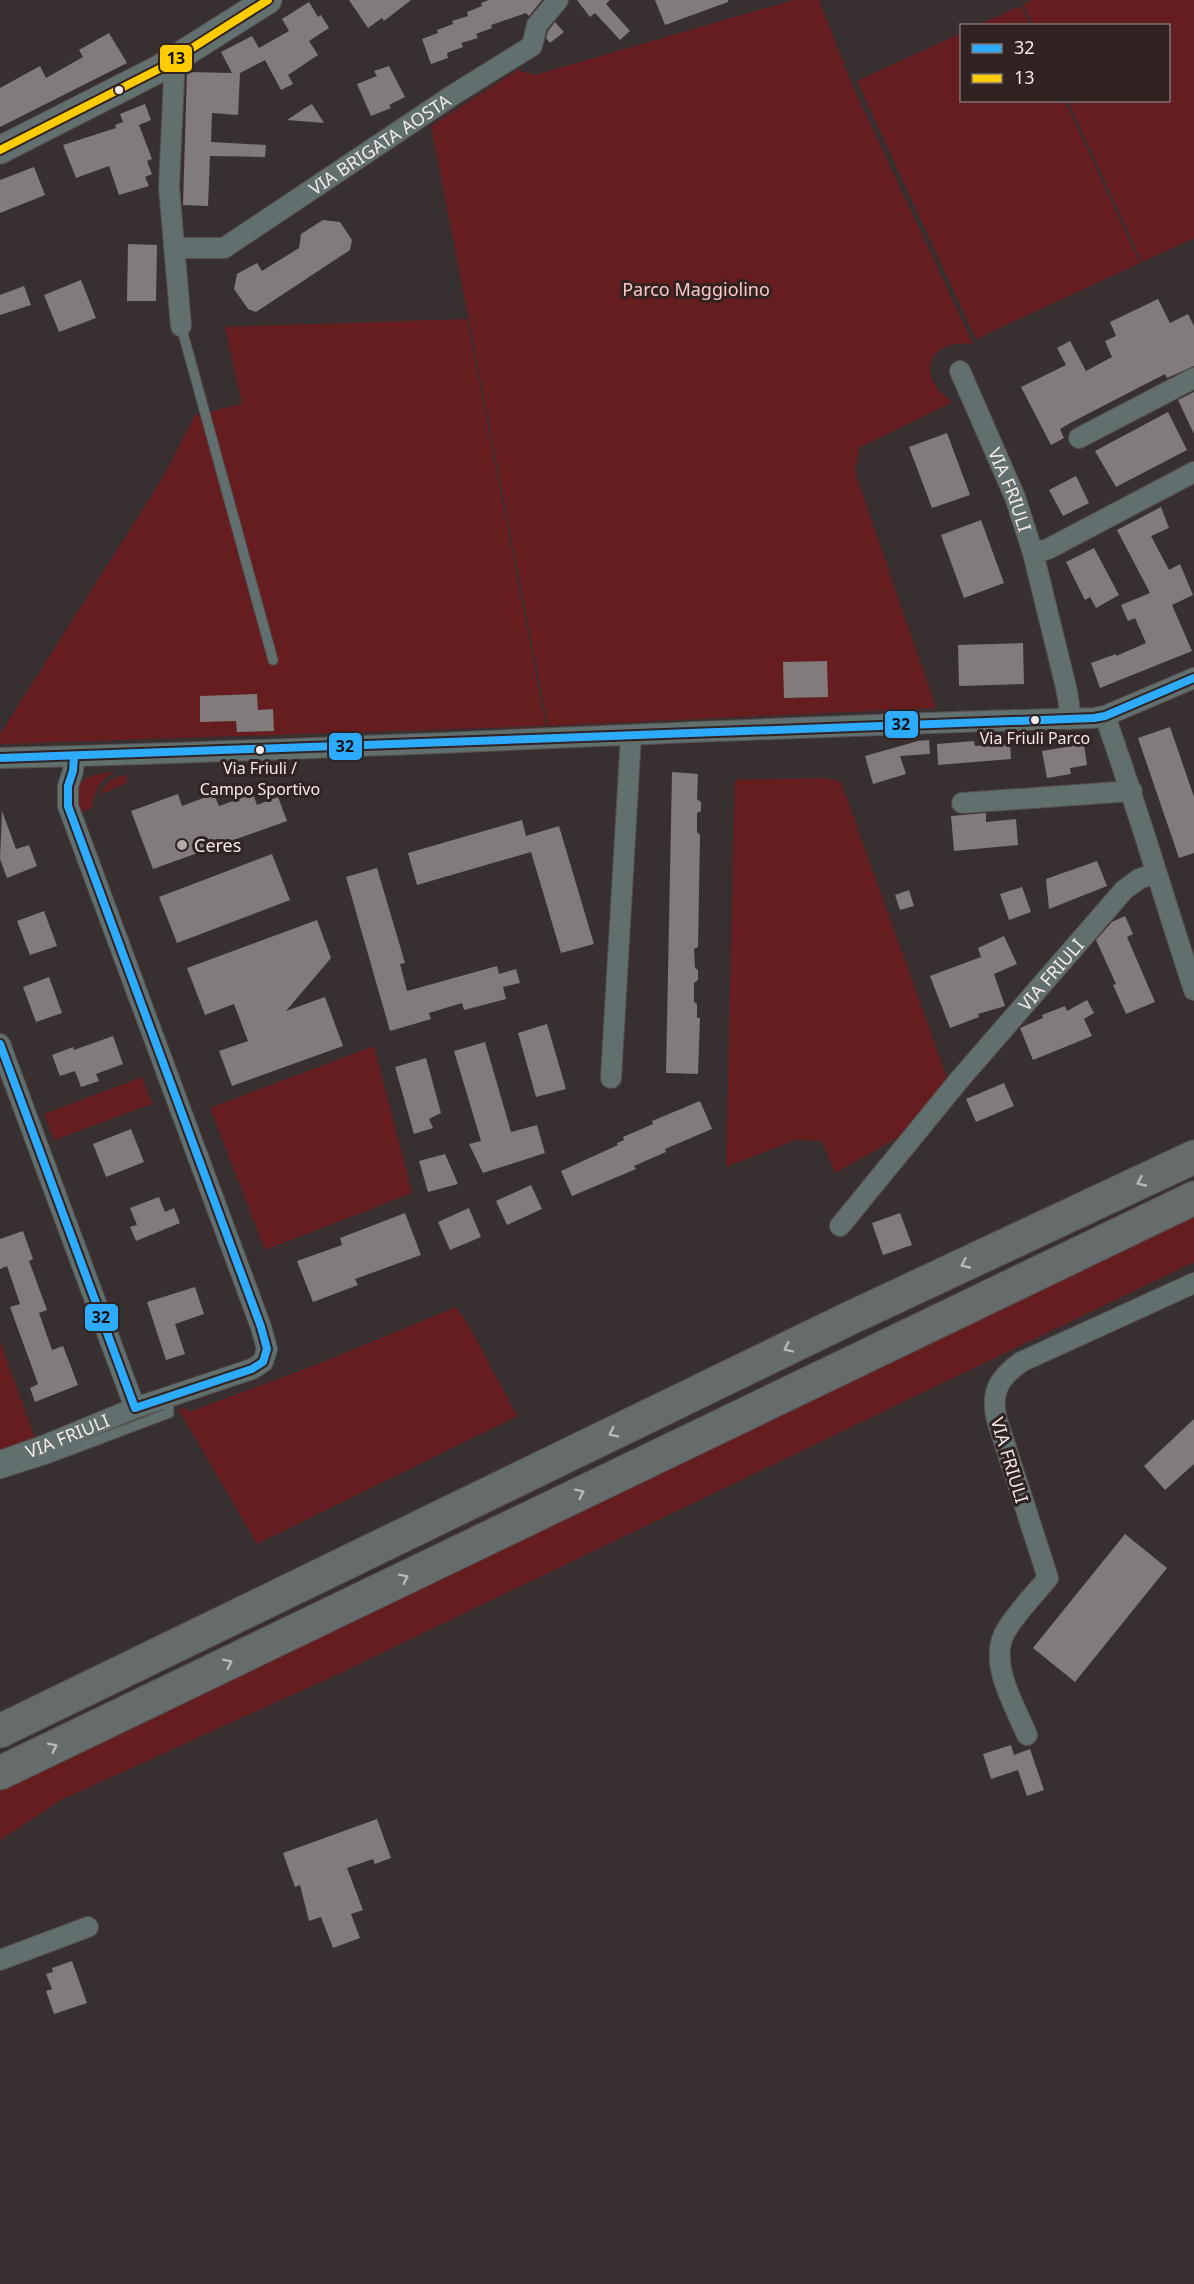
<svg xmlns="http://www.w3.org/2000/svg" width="1194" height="2284" font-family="'Noto Sans',sans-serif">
	<rect width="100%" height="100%" fill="#383030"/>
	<!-- green -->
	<g fill="#651d20">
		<path d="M793,0h26l31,80 123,264c-46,-5 -59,33 -20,58l-94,46 -4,24 81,236 -388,18 -117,-600 86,-56 18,5z"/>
		<path d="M1032,0h162v238l-52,24 -74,-161 100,-1v-74l-135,-1 -10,-21z"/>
		<path d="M1021,6l9,19h-53z"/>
		<path d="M961,33l1,67 103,1 75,162 -164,76 -119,-258z"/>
		<path d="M467,319l79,407 -546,18v-10l162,-255 33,-64 47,-11 -17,-77z"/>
		<path d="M116,772c-16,7 -22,18 -24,36l-12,5c-11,-33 7,-39 36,-41z"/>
		<path d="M126,774l1,9 -28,12 11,-15z"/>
		<path d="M826,778l15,4 106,296 -48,59 -64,36 -13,-32 -27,-1 -69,27 9,-387z"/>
		<path d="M374,1046l38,147 -147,57 -55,-142z"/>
		<path d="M142,1077l10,27 -98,36 -10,-26z"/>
		<path d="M1194,1217v45l-858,413 -275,125 -61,40v-50l587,-285z"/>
		<path d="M456,1307l12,17 49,92 -260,128 -78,-134 5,-2 5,4 129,-48z"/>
		<path d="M0,1341l36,100 -36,13z"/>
	</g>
	<!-- building -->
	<g fill="#827b7b">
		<path d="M349,0h62l-27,21 -2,-3 -14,10z"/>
		<path d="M489,0h53l-13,16 -3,-3 -35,12 1,3 -16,6 2,4 -17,5 2,4 -16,6 1,5 -17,6 -9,-25 16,-6 -1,-3 16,-6 -1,-3 16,-5 -1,-4 15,-6 -1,-3z"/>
		<path d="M577,0h33l-4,4 24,27 -10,9 -25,-27 -5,4z"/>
		<path d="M655,0h73v2l-63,23z"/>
		<path d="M309,2l9,15 3,-2 8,13 -20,13 9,14 -30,20 5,9 -12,6 -16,-30 -25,13 -2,42 -26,-2 -1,29 55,3 -1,12 -55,-1 -2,50 -25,-1 4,-133 45,1 -11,-21 31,-16 7,12 30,-17 -7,-12z"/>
		<path d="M555,22l9,10 -14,11 -4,-5 2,-7z"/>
		<path d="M109,33l18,30 -127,64v-39l40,-22 6,12 37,-21 -4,-7z"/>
		<path d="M389,66l16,31 -16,8 2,3 -20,8 -14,-32 20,-8 -3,-5z"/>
		<path d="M145,104l6,16 -12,5 13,34 -5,2 5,13 -7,3 4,9 -30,9 -10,-29 -33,12 -13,-33 53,-17 -1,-3 8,-3 -3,-8z"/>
		<path d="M312,104l12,19 -37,-3 18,-12z"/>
		<path d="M34,167l11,28 -45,18v-33z"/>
		<path d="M323,220l17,2 12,18 -2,10 -94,62 -8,-3 -14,-20 3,-15 20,-11 5,8 37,-23 2,-14z"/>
		<path d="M128,244l29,1 -1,56h-29z"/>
		<path d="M81,280l15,38 -37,14 -15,-37z"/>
		<path d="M24,286l7,19 -31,10v-20z"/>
		<path d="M1158,299l12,24 18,-9 6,12v40l-27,12 -2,-4 -93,48 -12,7 4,9 -13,7 -30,-58 45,-22 -9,-17 13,-7 16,30 26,-14 -7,-16 11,-5 -6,-14z"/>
		<path d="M1194,392v42l-16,-34z"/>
		<path d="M1168,412l19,38 -71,37 -21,-36z"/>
		<path d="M947,433l23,62 -38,13 -23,-61z"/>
		<path d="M1076,476l13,27 -26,13 -14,-26z"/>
		<path d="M1161,507l8,21 -18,8 18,34 11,-6 13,31 -21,10 20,46 -92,37 -9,-25 25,-9v2l30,-13 -11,-25 -7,3 -7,-16 29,-12 -33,-63z"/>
		<path d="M981,520l23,63 -40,15 -23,-63z"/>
		<path d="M1094,548l25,47 -23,13 -6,-11 -5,3 -19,-38z"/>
		<path d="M1023,643l1,41 -65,2 -1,-41z"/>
		<path d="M827,661l1,36 -44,1 -1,-36z"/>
		<path d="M257,694l1,16 15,-1 1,22 -37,1 -1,-11 -36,1v-26z"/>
		<path d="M1170,727l24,70v56l-15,5 -41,-120z"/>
		<path d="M929,740l1,14 -30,2 6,18 -33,10 -8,-28 53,-15z"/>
		<path d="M974,741l1,5 35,-2 1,15 -73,6 -1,-21z"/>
		<path d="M1084,744l3,21 -17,3 1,6 -24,4 -5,-27z"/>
		<path d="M672,772l26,2 -1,25 4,3v9l-4,2v19l3,3 -2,112 -4,2 1,19 3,2v10l-4,3v19l3,2v14h3l-2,56 -32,-1z"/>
		<path d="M178,794l4,12 32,-12 5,12 34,-12 4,11 21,-8 9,24 -134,48 -22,-58z"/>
		<path d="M2,811l14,38 13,-4 8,21 -30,12 -7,-19z"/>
		<path d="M986,813v9l30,-3 2,26 -64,6 -3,-35z"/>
		<path d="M522,820l4,16 33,-10 35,118 -33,9 -30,-101 -114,33 -9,-32z"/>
		<path d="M272,854l18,46 -113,43 -18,-46z"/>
		<path d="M1097,861l10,25 -58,23 -3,-30z"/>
		<path d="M377,868l28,95 -5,1 7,27 90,-25 2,8 17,-5 4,14 -17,4 3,12 -42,11 -2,-7 -33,10 2,6 -41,12 -44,-154z"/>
		<path d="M1022,887l9,25 -22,8 -9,-26z"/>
		<path d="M909,890l5,16 -14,4 -5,-15z"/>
		<path d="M44,911l13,35 -27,9 -13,-34z"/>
		<path d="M1125,916l8,18 -6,3 28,65 -29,12 -13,-29 3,-1 -20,-44 16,-18z"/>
		<path d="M317,920l14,38 -45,53 39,-14 18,49 -111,40 -13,-35 29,-10 -14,-37 -29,11 -18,-47z"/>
		<path d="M1004,936l13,28 -23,10 11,32 -27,8 1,3 -29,11 -20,-52 51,-19 -3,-9z"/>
		<path d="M49,977l13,36 -26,9 -13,-35z"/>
		<path d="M1087,1000l7,13 -10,6 8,17 -59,24 -13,-32 23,-10 -1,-3 23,-9 2,5z"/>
		<path d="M547,1024l19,65 -30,8 -18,-64z"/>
		<path d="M113,1036l10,28 -27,10 3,7 -18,6 -6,-16 -15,5 -8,-21 21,-8 1,3z"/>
		<path d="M485,1042l26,90 26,-7 8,28 -62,20 -14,-29 12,-3 -27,-90z"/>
		<path d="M426,1058l15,55 -12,6 4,9 -19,6 -19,-67z"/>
		<path d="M1004,1083l10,23 -38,16 -10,-23z"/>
		<path d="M700,1101l12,28 -47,20 1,3 -32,14 2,3 -64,27 -11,-25 57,-26 -1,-2 7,-3 -1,-3 30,-13 -1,-3z"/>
		<path d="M131,1129l13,33 -38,15 -13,-33z"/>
		<path d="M445,1154l13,30 -30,8 -9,-31z"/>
		<path d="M531,1185l11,24 -35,16 -11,-24z"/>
		<path d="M159,1197l6,15 9,-4 6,15 -44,18 -6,-14 7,-2 -7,-17z"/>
		<path d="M469,1208l12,29 -31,13 -12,-28z"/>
		<path d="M405,1213l16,42 -66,24 3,6 -45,17 -16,-41 45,-16 -2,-7z"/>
		<path d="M900,1213l12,32 -29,10 -11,-32z"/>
		<path d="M23,1231l10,28 -4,2 18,49 -8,3 13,37 11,-4 15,39 -43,17 -5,-14 8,-4 -28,-77 10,-3 -13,-38 -7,3v-30z"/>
		<path d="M195,1287l9,27 -29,10 10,30 -19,6 -19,-58z"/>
		<path d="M1194,1419v45l-29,26 -21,-24z"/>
		<path d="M1125,1534l42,34 -92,114 -42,-34z"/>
		<path d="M1011,1745l3,10 16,-6 14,41 -17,6 -9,-26 -27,9 -8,-25z"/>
		<path d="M377,1819l14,39 -16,6 -2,-5 -26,9 16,42 -12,4 9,24 -27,10 -12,-31 -12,4 -9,-36 -5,2 -12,-34z"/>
		<path d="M72,1961l15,42 -33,11 -8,-23 6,-2 -6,-15 7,-2 -1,-4z"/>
	</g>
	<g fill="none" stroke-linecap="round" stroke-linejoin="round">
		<!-- lane casing -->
		<g stroke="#554f4e" stroke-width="11">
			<g id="lane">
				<path d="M181,326l92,334"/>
				<path d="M0,1474l47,-15 122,-46 -1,-16"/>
			</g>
		</g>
		<!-- street casing -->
		<g stroke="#554f4e" stroke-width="22">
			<g id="street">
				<path d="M175,57l-6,130 12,139"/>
				<path id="s1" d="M174,248h50l232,-155 76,-47 5,-21 21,-25"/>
				<path id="s2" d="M960,371l55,126 18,56 33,134 3,17v15"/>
				<path d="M1079,438l115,-60"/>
				<path d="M1033,553l15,-4 146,-77"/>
				<path d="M1105,716c32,90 59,183 89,274"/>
				<path d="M0,758c365,-8 729,-31 1094,-40l11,-2 89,-38"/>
				<path d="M962,803l170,-12"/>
				<path d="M0,1044l135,364"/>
				<path d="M611,1078l20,-343"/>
				<path id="s3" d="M840,1226l120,-147 164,-189 15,-11 16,-6"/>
				<path id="s4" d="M0,1461l43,-15 92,-38 117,-39 11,-7 4,-13 -6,-22 -193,-521v-20l5,-15 1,-14"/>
				<path d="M1027,1735c-12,-29 -41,-75 -20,-106 11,-18 27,-34 41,-51l-51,-158c-7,-28 2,-42 24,-58l173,-79"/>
				<path d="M0,1960l88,-33"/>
			</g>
		</g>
		<!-- secondary casing -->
		<g stroke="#554f4e" stroke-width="29">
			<path id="secondary" d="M0,150l159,-81 109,-69"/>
		</g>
		<!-- highway casing -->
		<g stroke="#554f4e" stroke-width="35">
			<g id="highway">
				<path d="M0,1731l846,-411 348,-163"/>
				<path d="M0,1773l1194,-575"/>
			</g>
		</g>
		<!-- lane -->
		<use href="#lane" stroke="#616f6e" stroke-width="9"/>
		<!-- street -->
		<use href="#street" stroke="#616f6e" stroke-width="20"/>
		<!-- secondary -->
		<use href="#secondary" stroke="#627170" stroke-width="27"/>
		<!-- highway -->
		<use href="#highway" stroke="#666c6c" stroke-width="33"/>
		<!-- bus-1 casing -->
		<g stroke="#302322" stroke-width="12">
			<g id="bus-1">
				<path d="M0,758c365,-10 729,-29 1094,-40l11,-2 89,-38"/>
				<path d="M0,1044l135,364 117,-39 11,-7 4,-13 -6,-22 -193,-521v-20l5,-15 1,-14"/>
			</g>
		</g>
		<!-- bus-2 casing -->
		<g stroke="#302322" stroke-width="12">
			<path id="bus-2" d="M0,150l159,-81 109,-69"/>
		</g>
		<!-- bus-1 -->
		<use href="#bus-1" stroke="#2dabff" stroke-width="8"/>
		<!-- bus-2 -->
		<use href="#bus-2" stroke="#fc0" stroke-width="8"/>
	</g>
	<!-- one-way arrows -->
	<defs><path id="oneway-chevron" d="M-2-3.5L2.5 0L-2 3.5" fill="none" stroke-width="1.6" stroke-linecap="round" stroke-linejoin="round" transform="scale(1.5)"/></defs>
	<g stroke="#bbb8b7">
		<use href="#oneway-chevron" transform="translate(1141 1182) rotate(155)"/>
		<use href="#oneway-chevron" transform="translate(965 1264) rotate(155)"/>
		<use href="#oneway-chevron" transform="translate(788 1348) rotate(154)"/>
		<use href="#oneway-chevron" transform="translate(613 1433) rotate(154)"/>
		<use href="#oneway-chevron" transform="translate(580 1493) rotate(-26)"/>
		<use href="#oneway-chevron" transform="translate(404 1578) rotate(-26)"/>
		<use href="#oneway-chevron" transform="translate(228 1663) rotate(-26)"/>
		<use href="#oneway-chevron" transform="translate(53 1747) rotate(-26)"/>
	</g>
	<!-- markers -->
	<g fill="#f3eae9" stroke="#302322" stroke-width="2">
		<circle cx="119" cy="90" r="5"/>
		<circle cx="1035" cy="720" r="5"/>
		<circle cx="260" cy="750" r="5"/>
	</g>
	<circle fill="#b2a9a8" stroke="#302322" stroke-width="2" cx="182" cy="845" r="6"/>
	<g text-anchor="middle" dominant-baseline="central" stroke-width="6" stroke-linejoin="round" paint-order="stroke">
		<!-- bus labels -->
		<g font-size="16" fill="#f3eae9" stroke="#302322">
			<text x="1035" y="738">Via Friuli Parco</text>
			<text x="260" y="768">Via Friuli /<tspan x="260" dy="21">Campo Sportivo</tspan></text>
		</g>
		<!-- street labels -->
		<g font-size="18" fill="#f3eae9" stroke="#302322">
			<text stroke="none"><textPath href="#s1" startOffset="237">VIA BRIGATA AOSTA</textPath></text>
			<text stroke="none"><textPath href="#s2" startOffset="129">VIA FRIULI</textPath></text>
			<text stroke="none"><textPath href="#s3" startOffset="328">VIA FRIULI</textPath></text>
			<text stroke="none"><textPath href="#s4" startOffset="72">VIA FRIULI</textPath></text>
			<text transform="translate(1010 1460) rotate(73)">VIA FRIULI</text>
		</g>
		<!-- park labels -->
		<g font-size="18" fill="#fcc8c5" stroke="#302322">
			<text x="696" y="289">Parco Maggiolino</text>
		</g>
		<!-- poi labels -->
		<g font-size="18" fill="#f3eae9" stroke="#302322" text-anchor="start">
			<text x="194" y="845">Ceres</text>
		</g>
	</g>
	<g stroke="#302322" stroke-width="2">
		<rect x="159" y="44" width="34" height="29" rx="6" fill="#fc0"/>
		<rect x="884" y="710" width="35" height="29" rx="6" fill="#2dabff"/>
		<rect x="328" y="732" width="35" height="29" rx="6" fill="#2dabff"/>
		<rect x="84" y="1303" width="35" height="29" rx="6" fill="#2dabff"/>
	</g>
	<g font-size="16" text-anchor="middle" font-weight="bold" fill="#111">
		<text x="176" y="64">13</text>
		<text x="901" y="730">32</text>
		<text x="345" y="752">32</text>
		<text x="101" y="1323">32</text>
	</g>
	<!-- legend -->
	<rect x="960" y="24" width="210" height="78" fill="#302322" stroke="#7e7372" stroke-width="1.5"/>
	<rect x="972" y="44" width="30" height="9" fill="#2dabff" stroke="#7e7372" stroke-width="1.5"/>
	<text x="1014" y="54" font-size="18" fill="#f3eae9">32</text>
	<rect x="972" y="74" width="30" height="9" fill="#ffcc00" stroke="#7e7372" stroke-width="1.5"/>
	<text x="1014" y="84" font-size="18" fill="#f3eae9">13</text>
</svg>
